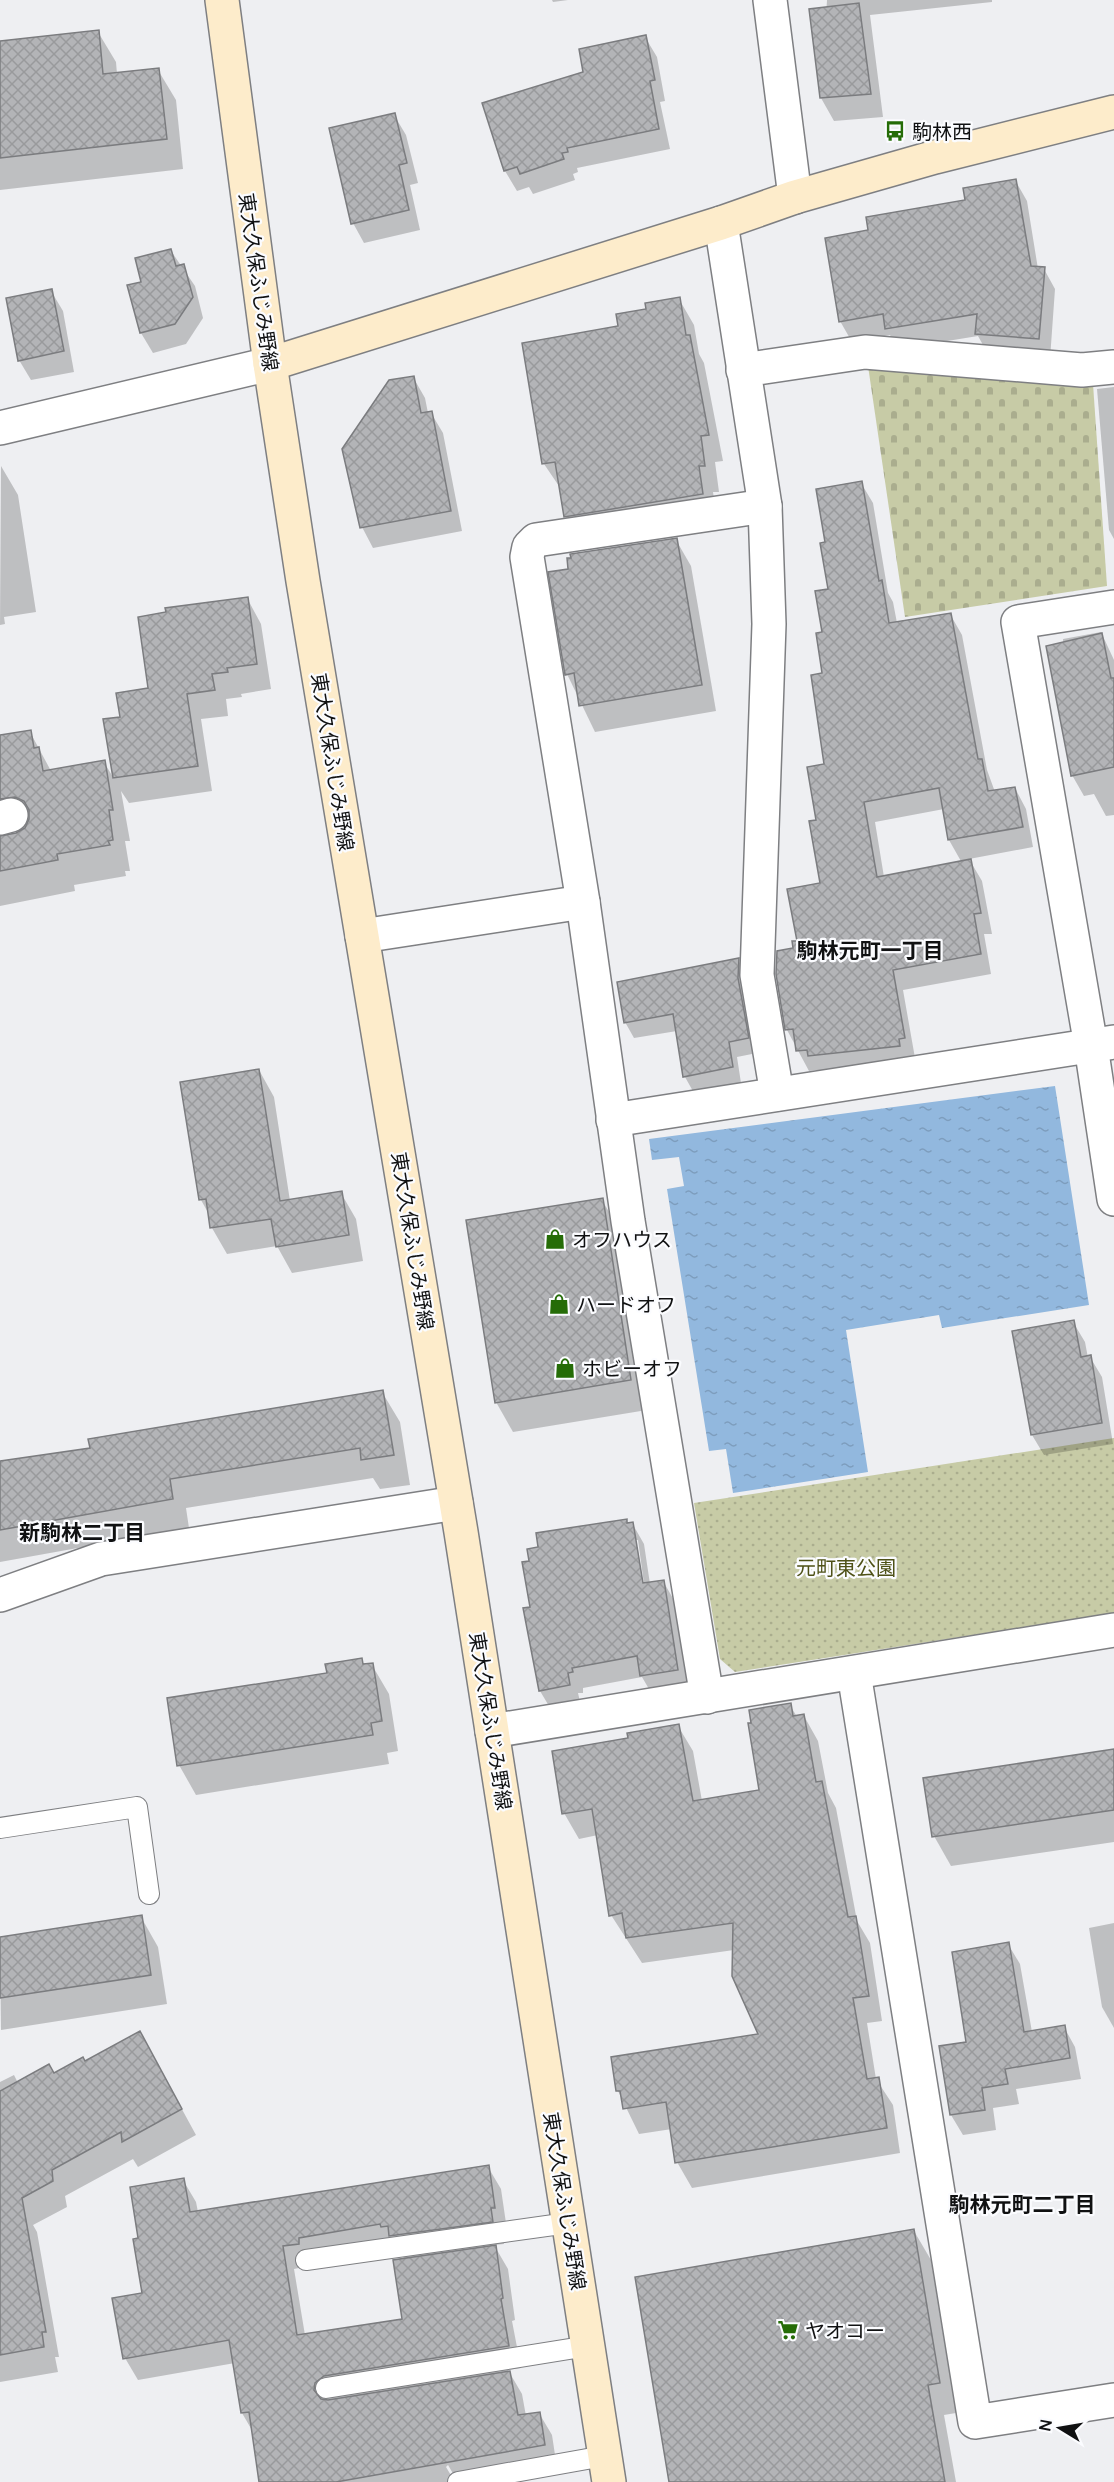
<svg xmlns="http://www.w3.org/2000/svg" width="1114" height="2482" font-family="Manrope,'Noto Sans JP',sans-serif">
	<defs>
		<pattern id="cemetery-stones" width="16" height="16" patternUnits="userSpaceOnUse" patternTransform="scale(1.5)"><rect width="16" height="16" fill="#c7cba6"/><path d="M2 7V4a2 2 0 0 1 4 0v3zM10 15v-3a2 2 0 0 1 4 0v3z" fill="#aaad8e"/></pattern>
		<pattern id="park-dots" width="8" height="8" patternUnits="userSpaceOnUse" patternTransform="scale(1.5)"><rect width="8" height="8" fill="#c7cba6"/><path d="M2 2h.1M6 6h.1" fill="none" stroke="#aaad8e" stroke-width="1.8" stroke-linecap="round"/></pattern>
		<pattern id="water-ripples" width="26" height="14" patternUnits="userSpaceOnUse" patternTransform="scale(1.5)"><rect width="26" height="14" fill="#92b8de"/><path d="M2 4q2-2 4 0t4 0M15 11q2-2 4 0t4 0" fill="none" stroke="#7d9dbd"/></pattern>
		<pattern id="building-cross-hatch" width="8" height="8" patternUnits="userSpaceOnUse" patternTransform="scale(1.5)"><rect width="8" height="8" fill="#b3b4b7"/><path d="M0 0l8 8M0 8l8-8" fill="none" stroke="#999a9c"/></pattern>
	</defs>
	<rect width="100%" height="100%" fill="#eeeff2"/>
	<!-- cemetery -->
	<path fill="url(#cemetery-stones)" d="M868,366l225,18 14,202 -202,31z"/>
	<!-- park -->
	<path fill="url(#park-dots)" d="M1114,1438v175l-379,59 -15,-13 -26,-156z"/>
	<!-- water -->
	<path fill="url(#water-ripples)" d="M1055,1086l34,219 -147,23 -3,-13 -93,15 22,142 -135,21 -7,-44 -17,2 -42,-262 17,-3 -5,-29 -27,3 -3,-21z"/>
	<!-- shadow -->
	<g fill="#0003" fill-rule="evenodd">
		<path d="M552,0h16l-15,2z"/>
		<path d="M827,0h165v2l-122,13 13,102 -49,4 -13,-23z"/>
		<path d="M98,32l18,30 1,12 41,-4 18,30 7,69 -183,21v-147z"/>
		<path d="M645,37l12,20 8,44 -5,1 10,47 -93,19 1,4 -5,2 2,6 -42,14 -4,-7 -12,4 -12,-20 -21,-67 101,-31z"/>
		<path d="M394,115l12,20 12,48 -8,2 10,45 -56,13 -11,-20z"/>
		<path d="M1015,180l12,21 11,68h6l11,20 -5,70 -62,-5 -10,-18 -80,13 -8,-14 -38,7 -12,-21 30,-90 96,-30z"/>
		<path d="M171,251l24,35 8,32 -17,26 -33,9 -12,-20 2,-50z"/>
		<path d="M51,291l12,20 11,61 -43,8 -12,-20z"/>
		<path d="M679,299l15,26 5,29 5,9 19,98 -8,1 4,30h-6l4,28 -137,22 -15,-26 -4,-27 -17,-25 -20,-120 96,-17 27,-17z"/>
		<path d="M413,377l12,21 3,15h3l12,20 19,98 -89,17 -11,-21z"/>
		<path d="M1114,387v152l-5,-9 -12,-141z"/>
		<path d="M1,466l17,29 18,117 -32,5 1,7 -5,1z"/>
		<path d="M861,483l12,20 15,90 5,9 4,21 53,-9 12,21 25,135 8,22 20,-4 11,21 7,38 -64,12 13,22 10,53h-8l7,40 -88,16 12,68 -94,18 -4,-6 -8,1 -22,-41 -10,-56 22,-32 23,-58 -4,-63 7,-56 -1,-132 6,-42 -3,-48zM944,809l5,31 13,23 -78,14 -9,-55z"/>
		<path d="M676,540l15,26 25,145 -121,21 -28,-58 3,-103 3,-12z"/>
		<path d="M247,598l14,26 10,65 -30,5 1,3 -16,2 2,17 -27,3 11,72 -83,12 -8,-12 9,50h-5l5,30h-5l1,5 -52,9 1,6 -75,15v-68l24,-8h-8l-16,-28v-66l30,-4 21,39 53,-9 10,17 -9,-59 17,-2z"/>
		<path d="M1101,632l13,28v155l-8,1 -12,-22 -10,2 -12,-21 -9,-136z"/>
		<path d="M738,960l9,16 10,77 -20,4 4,26 -47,10 -9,-16 -8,-46 -43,7 -9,-16z"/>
		<path d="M259,1070l15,27 16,104 51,-8 15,26 7,42 -71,12 -15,-27 -50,8 -15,-26 -2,-12 -9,-16z"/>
		<path d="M602,1200l17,29 28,181 -134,22 -17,-30z"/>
		<path d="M1073,1322l12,20 3,16 2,-1 12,20 11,67 -69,11 -12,-20 -18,-103z"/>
		<path d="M382,1392l18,30 10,63 -30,4 -7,-11 -187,30 3,20 -189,34v-99l91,-14z"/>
		<path d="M626,1521l2,3 4,-1 12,21 6,40 13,-3 12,21 14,88 -36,6 -11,-19 -59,11v5h-5l3,13 -29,5 -12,-20 -15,-81 7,-2zM634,1540h4l7,51h-2z"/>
		<path d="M361,1660l4,6 7,-1 17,29 9,57 -11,2 2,11 -193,31 -17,-30 150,-90z"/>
		<path d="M790,1705l7,12 7,-1 14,25 10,52 8,15 21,113 13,22 12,78 -15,2 9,56 17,26 7,48 -208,35 -15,-26 -5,-33 -33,5 -21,-43 142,-56 -26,-85 -92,13 -31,-48 -13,-80 -19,4 -15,-26 66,-74 48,-13 15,25 9,50 59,-10z"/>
		<path d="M1114,1751v91l-163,24 -17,-30z"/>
		<path d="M141,1917l17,30 9,57 -166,26 -1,-91z"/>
		<path d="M1114,1923v105l-12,-21 -13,-79z"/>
		<path d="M1008,1944l12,20 12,68 32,-5 11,20 6,32 -65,10 3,15 -26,4 3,22 -33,5 -12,-20 17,-72z"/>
		<path d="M154,2058l42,77 -58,32 -5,-8 -68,37 2,11 -34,18 4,7 22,125h-4l3,15 -58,10v-300l14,-7 4,8 36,-8 30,-12z"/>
		<path d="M488,2167l13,22 6,41h-4l1,14 -10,1 14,24 7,51 -3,1 9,47 -13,2 14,24 4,22 13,-3 13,22 5,33 -99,14 -10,-17 -2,2 9,15h-194l-8,-50 -11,-19 -7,-50 -97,17 -13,-22 19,-64 -5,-55 44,-59 13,22 2,10zM398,2248l7,12 -1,60 -99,15 -11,-66z"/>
		<path d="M914,2231l17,29 25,153 -12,2 12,67h-285z"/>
	</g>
	<!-- building -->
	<g fill="url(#building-cross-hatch)" stroke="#7b7c7f" stroke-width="1.5">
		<path d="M859,3l12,91 -51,4 -11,-89z"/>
		<path d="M99,30l4,44 56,-6 8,71 -167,19v-117z"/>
		<path d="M646,35l9,45 -5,1 9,48 -92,19 1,4 -6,1 2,6 -44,15 -3,-7 -13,4 -22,-68 101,-31 -4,-23z"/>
		<path d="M395,113l12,50 -8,2 10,45 -58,14 -22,-96z"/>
		<path d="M1016,179l15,87 14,1 -6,72 -64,-5 2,-20 -92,15 -2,-15 -44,8 -14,-84 43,-8 -2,-13 99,-17 -2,-12z"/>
		<path d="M171,249l5,17 8,-2 9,33 -18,27 -35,9 -13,-48 14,-3 -6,-24z"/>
		<path d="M52,289l12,62 -46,10 -12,-63z"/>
		<path d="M680,297l6,38h4l19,100 -8,1 4,30h-6l4,28 -139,23 -9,-55 -13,2 -20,-121 96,-17 -2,-12 30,-5 -1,-6z"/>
		<path d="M414,376l7,37 11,-2 19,100 -91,17 -18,-79 47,-69z"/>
		<path d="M862,481l17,100 3,-1 7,43 62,-10 27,146h4l6,32 27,-4 8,40 -75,13 -9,-52 -75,14 13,75 94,-18 10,54 -7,1 7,40 -88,16 12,68 -6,1 1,7 -92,10 -1,-6 -11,1 -3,-22 -8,1 -9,-56 1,-23 16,-3 -1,-7h5l-10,-52 33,-6 -11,-62 7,-1 -9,-53 17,-3 -13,-89 11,-2 -6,-40 6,-1 -7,-41 13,-2 -8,-46 5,-1 -9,-53z"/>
		<path d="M677,538l25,147 -123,21 -5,-33 -9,2 -17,-103 20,-3 -1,-11h4l-1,-4z"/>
		<path d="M248,597l9,67 -30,4 1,4 -16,2 3,16 -28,4 11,72 -85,12 -10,-59 17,-2 -4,-24 32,-5 -10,-71 28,-5 -1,-4z"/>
		<path d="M1102,633l9,45h3v89l-43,9 -25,-130z"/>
		<path d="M31,730l3,18 5,-1 4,24 62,-11 8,50h-4l4,30 -5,1 2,4 -53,9 1,6 -58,11v-35l16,-3 9,-5 4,-9v-9l-5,-9 -9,-4 -15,2v-64z"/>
		<path d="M739,958l-1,20 11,60 -20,4 4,25 -50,10 -10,-63 -49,9 -7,-41z"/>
		<path d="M259,1069l21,132 62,-10 7,44 -73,12 -5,-28 -61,9 -4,-29 -7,1 -19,-118z"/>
		<path d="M603,1198l28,182 -136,23 -29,-183z"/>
		<path d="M1074,1320l7,37 10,-2 11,68 -71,12 -19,-104z"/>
		<path d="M383,1390l11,65 -33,5 -1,-12 -190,31 3,20 -173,31v-69l90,-13 -2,-9z"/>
		<path d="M627,1519v4l6,-1 10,61 21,-3 14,90 -38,6 -3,-20 -65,12 1,4 -5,1 2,12 -31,6 -16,-83 7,-1 -8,-45 7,-1 -2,-12 11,-2 -2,-14z"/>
		<path d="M362,1658l1,6 10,-1 9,58 -11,2 2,12 -196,31 -10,-68 160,-25 -2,-9z"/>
		<path d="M791,1703l2,13 11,-2 12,68 6,-1 26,136 8,-1 13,80 -16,2 14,81 12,-2 8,51 -212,35 -9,-61 -43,7 -3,-18h-4l-5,-34 147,-23 -26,-58 1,-53 -107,15 -4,-25 -13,3 -17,-107 -30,5 -10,-63 76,-13 -1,-5 52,-9 14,77 66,-11 -11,-67h3l-2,-13z"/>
		<path d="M1114,1749v61l-182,27 -9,-59z"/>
		<path d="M142,1915l9,60 -151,23v-61z"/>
		<path d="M1009,1942l15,90 41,-7 5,33 -65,11 3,15 -26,4 3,22 -35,5 -11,-69 27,-4 -14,-90z"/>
		<path d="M140,2031l42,78 -60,33 -1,-10 -69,38 1,11 -31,17 24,134h-4l2,15 -44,8v-264l49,-27 5,9 29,-16 2,4z"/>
		<path d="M489,2165l6,43h-4l2,14 -104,14 -1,-10 -7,1 -1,-3 -81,14v6l-16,2 14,89 105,-16 -9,-59 103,-15 7,53 -2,1 8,47 -185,30 -9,7 -1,7 7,9 7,1 182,-29 8,44 22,-3 5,33 -209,37h-77l-10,-70 -8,1 -12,-73 -106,19 -11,-61 30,-5 -9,-54 5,-1 -8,-51 54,-9 6,34z"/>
		<path d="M914,2229l26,154 -12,2 17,97h-276l-34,-205z"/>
	</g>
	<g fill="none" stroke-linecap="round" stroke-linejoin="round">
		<!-- lane casing -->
		<g stroke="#7e7f82" stroke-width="22">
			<g id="lane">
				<path d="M0,1828l137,-21 12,87"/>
				<path d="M306,2260l262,-37"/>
				<path d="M326,2388l262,-42"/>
				<path d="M458,2482l146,-26"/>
			</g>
		</g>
		<!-- street casing -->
		<g stroke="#7e7f82" stroke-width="36">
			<g id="street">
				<path d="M770,0l25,197"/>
				<path d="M721,223l44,283 4,118 -12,351 20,119"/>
				<path d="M743,370l122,-18 217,18 32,-3"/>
				<path d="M0,428l270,-64"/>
				<path d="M1114,607l-96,15 73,424 23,153"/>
				<path d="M0,818l11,-3"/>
				<path d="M362,936l221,-34"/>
				<path d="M613,1120l501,-78"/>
				<path d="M0,1595l101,-36 355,-56"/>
				<path d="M854,1673l121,749 139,-22"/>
				<path d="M707,1697l-79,-476 -45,-319 -56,-345 2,-10 7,-7 229,-34"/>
				<path d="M492,1731l622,-101"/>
			</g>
		</g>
		<!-- secondary casing -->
		<g stroke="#7e7f82" stroke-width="36">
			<g id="secondary">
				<path d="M222,0l48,364 33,217 158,951 148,950"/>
				<path d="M270,364l451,-141 74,-26 140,-40 179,-45"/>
			</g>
		</g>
		<!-- lane -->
		<use href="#lane" stroke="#fff" stroke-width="20"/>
		<!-- street -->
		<use href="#street" stroke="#fff" stroke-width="33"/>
		<!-- secondary -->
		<use href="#secondary" stroke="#fdeccb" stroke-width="33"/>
	</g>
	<!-- icons -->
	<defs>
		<g id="bus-bare" transform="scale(1.62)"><path d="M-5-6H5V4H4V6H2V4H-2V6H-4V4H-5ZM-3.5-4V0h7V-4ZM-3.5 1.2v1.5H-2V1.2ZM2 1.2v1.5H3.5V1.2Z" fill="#256c07" stroke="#fbfcff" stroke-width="2.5" paint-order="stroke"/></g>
		<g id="shop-bare" transform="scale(1.62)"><path d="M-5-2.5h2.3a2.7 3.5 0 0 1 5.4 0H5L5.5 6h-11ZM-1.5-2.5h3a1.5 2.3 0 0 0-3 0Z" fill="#256c07" stroke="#fbfcff" stroke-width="2.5" paint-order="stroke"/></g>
		<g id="supermarket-bare" transform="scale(1.62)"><path d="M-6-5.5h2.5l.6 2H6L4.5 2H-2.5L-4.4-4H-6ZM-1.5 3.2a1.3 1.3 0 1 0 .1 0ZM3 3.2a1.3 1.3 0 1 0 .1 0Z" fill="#256c07" stroke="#fbfcff" stroke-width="2.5" paint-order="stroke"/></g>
	</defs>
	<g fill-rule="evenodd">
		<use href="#bus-bare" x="895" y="131"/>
		<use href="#shop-bare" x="555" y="1239"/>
		<use href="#shop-bare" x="559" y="1304"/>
		<use href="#shop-bare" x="565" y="1368"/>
		<use href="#supermarket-bare" x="788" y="2330"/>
	</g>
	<g text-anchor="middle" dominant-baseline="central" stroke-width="4.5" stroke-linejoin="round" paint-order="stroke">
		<!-- poi labels -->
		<g font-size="20" fill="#101112" stroke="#fbfcff" text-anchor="start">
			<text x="912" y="131">駒林西</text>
			<text x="572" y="1239">オフハウス</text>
			<text x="576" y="1304">ハードオフ</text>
			<text x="582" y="1368">ホビーオフ</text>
			<text x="805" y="2330">ヤオコー</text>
		</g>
		<!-- street labels -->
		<g font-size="20" fill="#101112" stroke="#fbfcff">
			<text transform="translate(259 282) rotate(82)">東大久保ふじみ野線</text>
			<text transform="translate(333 762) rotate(81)">東大久保ふじみ野線</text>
			<text transform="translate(413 1241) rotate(81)">東大久保ふじみ野線</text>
			<text transform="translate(491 1721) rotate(81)">東大久保ふじみ野線</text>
			<text transform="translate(565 2201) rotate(81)">東大久保ふじみ野線</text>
		</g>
		<!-- park labels -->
		<g font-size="20" fill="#4e5117" stroke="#fbfcff">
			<text x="846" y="1567">元町東公園</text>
		</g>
		<!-- neighbourhood labels -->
		<g font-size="21" font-weight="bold" fill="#101112" stroke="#fbfcff">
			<text x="870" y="950">駒林元町一丁目</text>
			<text x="82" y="1532">新駒林二丁目</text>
			<text x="1022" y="2204">駒林元町二丁目</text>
		</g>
	</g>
	<!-- north arrow -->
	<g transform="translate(1060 2428) rotate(281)" stroke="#fbfcff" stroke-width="4.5" paint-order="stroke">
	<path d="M0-4.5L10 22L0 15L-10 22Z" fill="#101112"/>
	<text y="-9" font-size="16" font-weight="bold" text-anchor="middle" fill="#101112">N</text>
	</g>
</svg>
